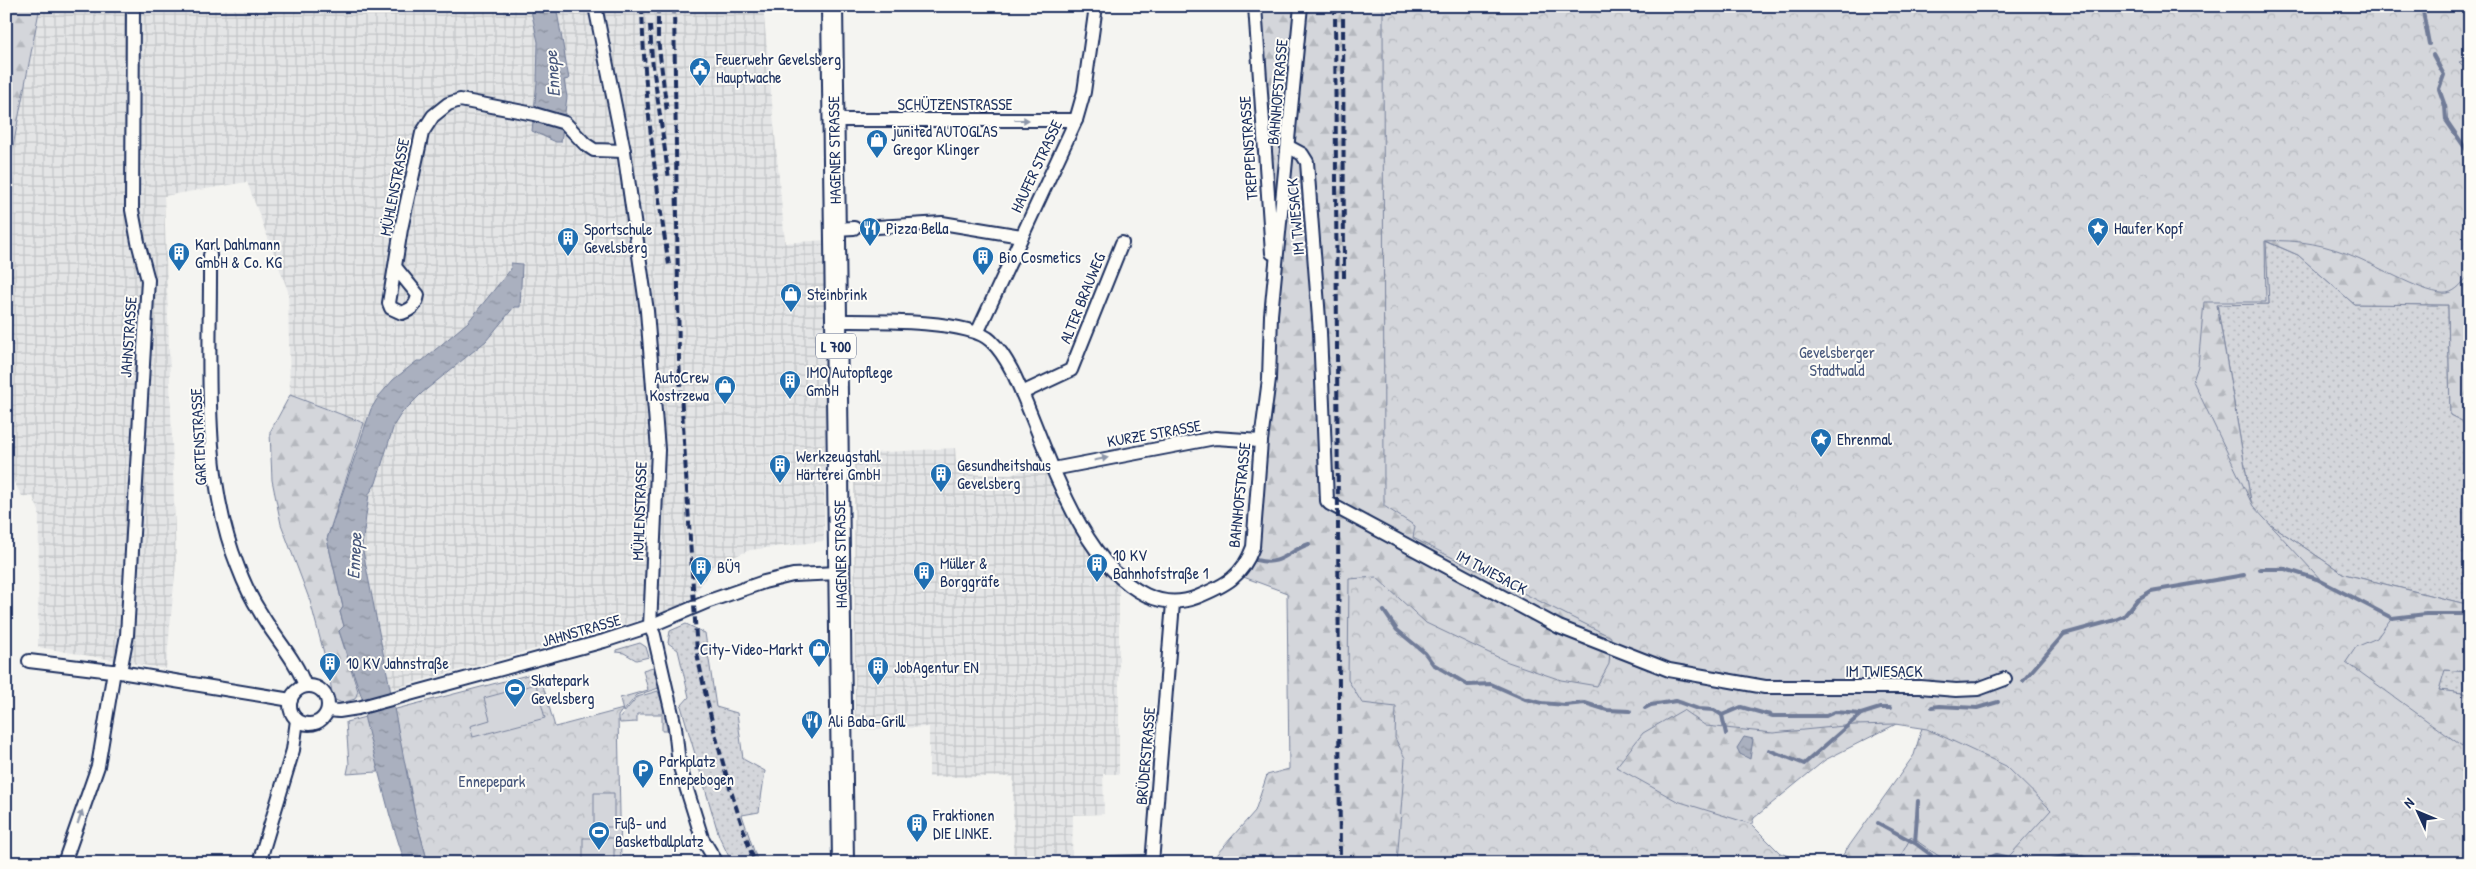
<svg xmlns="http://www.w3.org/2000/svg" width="2476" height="869" font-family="'Patrick Hand',sans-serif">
	<defs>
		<pattern id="industrial-grid" width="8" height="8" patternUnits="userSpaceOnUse" patternTransform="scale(1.25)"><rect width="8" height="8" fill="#e4e5e6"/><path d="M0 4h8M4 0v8" fill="none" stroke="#c3c5c8"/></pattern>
		<pattern id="grass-dots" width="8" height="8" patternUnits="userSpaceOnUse" patternTransform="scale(1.25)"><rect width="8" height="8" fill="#d4d6db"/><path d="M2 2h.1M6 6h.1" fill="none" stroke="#b5b8be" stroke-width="1.8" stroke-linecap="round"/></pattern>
		<pattern id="forest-firs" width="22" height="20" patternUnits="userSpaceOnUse" patternTransform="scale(1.25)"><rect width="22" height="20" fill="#d4d6db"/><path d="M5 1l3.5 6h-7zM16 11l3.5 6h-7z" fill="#b5b8be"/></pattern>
		<pattern id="park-crowns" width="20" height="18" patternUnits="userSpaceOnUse" patternTransform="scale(1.25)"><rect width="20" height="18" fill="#d4d6db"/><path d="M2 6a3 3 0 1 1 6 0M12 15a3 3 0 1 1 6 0" fill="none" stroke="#b5b8be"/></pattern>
		<pattern id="water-ripples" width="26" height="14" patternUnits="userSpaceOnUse" patternTransform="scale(1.25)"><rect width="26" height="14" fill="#aab0bf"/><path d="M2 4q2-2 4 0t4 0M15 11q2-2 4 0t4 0" fill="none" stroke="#8a909e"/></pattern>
	</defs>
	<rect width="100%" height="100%" fill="#f4f4f1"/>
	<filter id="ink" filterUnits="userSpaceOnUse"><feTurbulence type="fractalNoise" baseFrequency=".02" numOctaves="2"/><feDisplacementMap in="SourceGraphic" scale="10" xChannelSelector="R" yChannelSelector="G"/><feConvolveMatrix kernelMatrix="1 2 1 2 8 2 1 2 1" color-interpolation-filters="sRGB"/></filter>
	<g filter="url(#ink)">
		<!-- industrial -->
		<g fill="url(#industrial-grid)">
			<path d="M40,6h723l22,237 41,-3 -2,301 -74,9 -36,15 -28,42 -331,92 3,-8 -19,-60 16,-176 9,-32 -74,-28 -2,-104 -41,-109 -83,14 12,367 -10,106 -128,-22 1,-136 -6,-14 -11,-1 -15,-26 -1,-287z"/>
			<path d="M955,448l2,26 54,1 27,-10 15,4 12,25 54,82v198h-16l1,40 -31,1 -1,40 -59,-1v-77h-84v-50l-74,3 -1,-276z"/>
		</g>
		<!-- grass -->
		<g fill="url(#grass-dots)" stroke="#78829c">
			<path d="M2265,241l33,14 56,49 94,1 2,110 20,10v180l-126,-31 -91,-61 -36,-209h52z"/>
			<path d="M686,624l19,9 11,74 21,6 6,46 22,12 -6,41 -17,3 16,48h-26l-13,-27 -38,-130 8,-9 -11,-47 -10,-7 2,-12z"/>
			<path d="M640,643l6,4 3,10 -13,3 -12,-7 -8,-1v-2z"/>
			<path d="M653,667l6,21 -22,7 -14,17 -3,-14 28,-8 -5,-20z"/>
			<path d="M2444,670l26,2v22l-31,-4z"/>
			<path d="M658,691l6,18 3,22h-5v-17h-25v8l-17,1 -1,-4 18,-22z"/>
		</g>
		<!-- forest -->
		<g fill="url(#forest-firs)" stroke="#78829c">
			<path d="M6,6h34l-34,177z"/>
			<path d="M1254,6h1216v419l-20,-10 -2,-110 -94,-1 -56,-49 -32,-14 3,63 -52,1 36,208 91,61 126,31v67l-25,-2 -6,20 31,4v169h-633l77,-108 10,-34 -12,-5 -87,44 -71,58 -8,21 59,24h-596l46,-52 12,-36 22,-6 -2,-176 -49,-18 10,-14 26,-273z"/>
			<path d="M290,395l74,28 -37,116 16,68 -3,5 4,14 -5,5 19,60 -3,8 -13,4 -9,-4 -5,-31 -18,-67 -29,-77 -9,-44 -2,-48z"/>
		</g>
		<!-- park -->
		<g fill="url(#park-crowns)" stroke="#78829c">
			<path d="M1383,6h1087v53l-11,3 11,10v202c-7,8 -13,17 -23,19 -19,3 -70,-27 -89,-35 -30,-13 -60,-19 -93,-17l1,61h-62l-6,64 -5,15 60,125 70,76 69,35 -15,21 -21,9 -10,15 116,84 8,-21v138h-467l48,-53 -45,-44 -79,-37 -32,-5 -41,1 -81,8 -67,-7 -23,-16 -40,23 -27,34 61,34 74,23 29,29 -3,10h-380l8,-105 -10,-20 1,-31 -34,-4 -14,-23 1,-101 27,-2 50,46 82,39 53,18 36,6 12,-22 2,-27 -198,-99 2,-12 -31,-20z"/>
			<path d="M539,672l16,55 68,-18 -5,7 3,147h-193l-13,-48 -8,-45 -60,4 2,-10 -3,-42z"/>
			<path d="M1911,837l38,26h-52z"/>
		</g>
		<!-- pitch -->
		<g fill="#d4d6db" stroke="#78829c">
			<path d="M536,684l9,34 -72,19 -3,-11 20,-6 -6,-22z"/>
			<path d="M614,793v34h-20v-34z"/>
			<rect x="583" y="838" width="31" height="25"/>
		</g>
		<!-- water -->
		<g fill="url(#water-ripples)" stroke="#717c98">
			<path d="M530,6h26l13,73 -5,1 3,17 -6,45h-5l-24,-11 5,-49 1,-40z"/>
			<path d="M511,263l11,1 -2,43h-6l-28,34 -64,52 -21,21 -7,11 -18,58 -7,11 -7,52 53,269 13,48h-23l-15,-47 -25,-96 -3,-22 -23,-67 5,-5 -4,-14 3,-5 -16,-68 44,-130 8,-13 14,-16 24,-19h5l46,-39 43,-53z"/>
			<path d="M1744,737l9,2 -3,20 -10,-5 -3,-6z"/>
		</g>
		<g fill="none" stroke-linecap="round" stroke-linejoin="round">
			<!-- stream -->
			<g stroke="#717c98" stroke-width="4">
				<path d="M2422,6l7,38"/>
				<path d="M2433,55l11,20 -5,14 6,17 1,14 24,35"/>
				<path d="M1256,560c26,7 31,-9 53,-16"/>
				<path d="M2260,569h25l32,10 75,39 34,-4h44"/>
				<path d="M1384,611l13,19 28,23 8,11 35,21 23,-1 34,15 17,4 23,2 20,-2 22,7 23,1"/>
				<path d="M2023,681l41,-47 51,-14 9,-4 14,-17 13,-8 93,-16"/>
				<path d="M1932,707l7,-1 38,2 21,-6"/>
				<path d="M1645,708l6,-3 25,-4 22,8 16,1 8,5 19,-8 32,9h53l9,-4 26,2 19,-6h10"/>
				<path d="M1722,715l4,19"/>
				<path d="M1769,750l35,14 57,-50"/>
				<path d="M1878,823l37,20 16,12"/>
				<path d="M1915,843l3,-42"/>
				<path d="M1952,858l35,1 9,-4 30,7 15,1 28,-8 11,1 15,7"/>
			</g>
			<!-- street-tunnel -->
			<path stroke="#c9cdd4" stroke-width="12" stroke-dasharray="12 6" stroke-linecap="butt" d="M854,228l23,-1"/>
			<!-- street casing -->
			<g stroke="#1b2f5e" stroke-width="16">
				<g id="street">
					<path d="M595,6l29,145 23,160 11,139 -8,176 4,9 21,92 4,37 23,74 15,25"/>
					<path d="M1255,6l17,247"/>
					<path d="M833,120h243"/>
					<path d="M1289,147l13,7 5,8 13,170 7,169 3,3 229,123 110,43 96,17h155l36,3 22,-1 27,-10"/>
					<path d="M877,227l65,-4 79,13"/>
					<path d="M835,229l19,-1"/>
					<path d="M210,255c1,100 -10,219 28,312 6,16 13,31 22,45 14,25 36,47 45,74"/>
					<path d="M396,268l22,27c-2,11 -6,14 -16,18l-11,-5 -2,-5 12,-74 21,-96 11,-17 15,-12 12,-4 74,14 31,9 20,21 9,6 30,1"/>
					<path d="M836,321c34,0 133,-2 155,20 18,17 29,47 38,69 24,58 57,157 117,185 17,8 33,9 51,2 29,-12 45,-20 56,-50l8,-106 8,-62 2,-64 30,-309"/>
					<path d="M978,331l98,-211 8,-28 12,-86"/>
					<path d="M1022,393l49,-23 51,-127"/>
					<path d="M1053,469l162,-31 46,3"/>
					<path d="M29,661l91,11 171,28"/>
					<path d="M120,672l7,-37 21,-355 -10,-38 -6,-32 1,-204"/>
					<circle cx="309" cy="705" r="19"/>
					<path d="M328,710l11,1 19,-3 246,-67 46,-15 59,-25 55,-19 29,-7 46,-2"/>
					<path d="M64,863l34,-97 16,-95"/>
					<path d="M259,863l34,-113 4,-30"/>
					<path d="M1103,863l49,-1"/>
					<path d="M1152,863l21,-260"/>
				</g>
			</g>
			<!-- primary casing -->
			<g stroke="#1b2f5e" stroke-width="24">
				<path id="primary" d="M832,6l11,857"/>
			</g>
			<!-- street -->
			<use href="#street" stroke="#fdfcf7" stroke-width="12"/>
			<!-- primary -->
			<use href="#primary" stroke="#fdfcf7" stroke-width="20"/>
			<!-- rail -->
			<g stroke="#1b2f5e" stroke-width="4" stroke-dasharray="8 4" stroke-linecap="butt">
				<path d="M642,6c2,87 13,173 27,259"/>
				<path d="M658,6v33l9,73"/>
				<path d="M674,6l5,354 18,293c14,72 33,141 58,210"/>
				<path d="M1335,6l5,857"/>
				<path d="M1343,6l1,274"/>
				<path d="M650,25l2,34 17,120"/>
			</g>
		</g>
		<!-- one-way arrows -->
		<defs><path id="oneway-solid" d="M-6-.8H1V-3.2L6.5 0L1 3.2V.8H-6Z" transform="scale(1.25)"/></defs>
		<g fill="#8c96aa">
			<use href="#oneway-solid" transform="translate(1022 120)"/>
			<use href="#oneway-solid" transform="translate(1101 459) rotate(-11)"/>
			<use href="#oneway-solid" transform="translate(80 817) rotate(-71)"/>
		</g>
	</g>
	<!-- icons -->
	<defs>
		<g id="civic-pin" transform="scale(1.125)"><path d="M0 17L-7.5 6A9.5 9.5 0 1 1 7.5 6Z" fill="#1f6fb2" stroke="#fdfcf7"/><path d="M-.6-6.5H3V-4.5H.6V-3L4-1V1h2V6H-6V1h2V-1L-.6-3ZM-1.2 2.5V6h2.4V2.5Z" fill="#fff"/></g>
		<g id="shop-pin" transform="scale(1.125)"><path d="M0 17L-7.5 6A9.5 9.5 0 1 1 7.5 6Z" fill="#1f6fb2" stroke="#fdfcf7"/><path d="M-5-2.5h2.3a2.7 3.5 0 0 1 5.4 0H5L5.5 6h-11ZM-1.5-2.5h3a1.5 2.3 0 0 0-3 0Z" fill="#fff"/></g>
		<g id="restaurant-pin" transform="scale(1.125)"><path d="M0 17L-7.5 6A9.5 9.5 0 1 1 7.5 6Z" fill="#1f6fb2" stroke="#fdfcf7"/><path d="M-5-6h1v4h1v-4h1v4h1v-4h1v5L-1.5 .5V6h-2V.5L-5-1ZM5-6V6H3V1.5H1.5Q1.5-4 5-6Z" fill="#fff"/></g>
		<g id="sight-pin" transform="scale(1.125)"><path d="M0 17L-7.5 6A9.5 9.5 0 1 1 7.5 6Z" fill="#1f6fb2" stroke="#fdfcf7"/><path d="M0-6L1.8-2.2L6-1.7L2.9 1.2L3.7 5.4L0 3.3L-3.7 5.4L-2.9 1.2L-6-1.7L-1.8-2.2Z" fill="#fff"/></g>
		<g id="building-pin" transform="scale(1.125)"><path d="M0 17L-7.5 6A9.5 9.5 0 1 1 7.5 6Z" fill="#1f6fb2" stroke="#fdfcf7"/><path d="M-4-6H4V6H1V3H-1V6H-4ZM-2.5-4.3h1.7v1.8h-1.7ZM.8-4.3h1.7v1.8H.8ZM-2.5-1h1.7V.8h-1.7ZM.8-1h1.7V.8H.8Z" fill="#fff"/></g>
		<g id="stadium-pin" transform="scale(1.125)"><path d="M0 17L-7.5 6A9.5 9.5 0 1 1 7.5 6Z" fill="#1f6fb2" stroke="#fdfcf7"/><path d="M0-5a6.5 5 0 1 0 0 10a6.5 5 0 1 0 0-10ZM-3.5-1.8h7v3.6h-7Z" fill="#fff"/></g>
		<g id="parking-pin" transform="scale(1.125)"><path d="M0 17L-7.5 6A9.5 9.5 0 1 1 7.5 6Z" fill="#1f6fb2" stroke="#fdfcf7"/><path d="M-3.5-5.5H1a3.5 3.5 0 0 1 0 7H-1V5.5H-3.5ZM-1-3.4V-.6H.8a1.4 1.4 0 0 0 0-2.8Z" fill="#fff"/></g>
	</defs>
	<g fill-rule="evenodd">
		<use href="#civic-pin" x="700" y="68"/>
		<use href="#shop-pin" x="877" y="140"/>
		<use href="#restaurant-pin" x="870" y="228"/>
		<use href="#sight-pin" x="2098" y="228"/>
		<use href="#building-pin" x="568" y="238"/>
		<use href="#building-pin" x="179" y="253"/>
		<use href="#building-pin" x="983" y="257"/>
		<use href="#shop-pin" x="791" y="294"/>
		<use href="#building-pin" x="790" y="381"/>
		<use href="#shop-pin" x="725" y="386"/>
		<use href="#sight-pin" x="1821" y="439"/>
		<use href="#building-pin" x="780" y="465"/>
		<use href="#building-pin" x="941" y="474"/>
		<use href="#building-pin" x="1097" y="564"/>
		<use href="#building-pin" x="701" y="567"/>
		<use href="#building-pin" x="924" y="572"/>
		<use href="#shop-pin" x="819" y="649"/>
		<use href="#building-pin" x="330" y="663"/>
		<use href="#building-pin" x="878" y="667"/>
		<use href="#stadium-pin" x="515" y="689"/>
		<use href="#restaurant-pin" x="812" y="721"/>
		<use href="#parking-pin" x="643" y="770"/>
		<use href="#building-pin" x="917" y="824"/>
		<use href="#stadium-pin" x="599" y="832"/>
	</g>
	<g text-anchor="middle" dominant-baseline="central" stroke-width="4" stroke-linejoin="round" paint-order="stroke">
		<!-- shield labels -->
		<rect fill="#fdfcf7" stroke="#5f6c8c" stroke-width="1" x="816" y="333.5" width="40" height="25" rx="4"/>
		<g font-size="15" font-weight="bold" fill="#1b2f5e">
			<text x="836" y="346">L 700</text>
		</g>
		<!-- poi labels -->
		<g font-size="16" fill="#1b2f5e" stroke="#fdfcf7" text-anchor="start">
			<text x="716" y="59">Feuerwehr Gevelsberg<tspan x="716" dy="18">Hauptwache</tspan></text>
			<text x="893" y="131">junited AUTOGLAS<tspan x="893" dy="18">Gregor Klinger</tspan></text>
			<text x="886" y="228">Pizza Bella</text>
			<text x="2114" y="228">Haufer Kopf</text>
			<text x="584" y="229">Sportschule<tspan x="584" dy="18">Gevelsberg</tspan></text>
			<text x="195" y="244">Karl Dahlmann<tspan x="195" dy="18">GmbH &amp; Co. KG</tspan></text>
			<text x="999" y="257">Bio Cosmetics</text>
			<text x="807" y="294">Steinbrink</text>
			<text x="806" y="372">IMO Autopflege<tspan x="806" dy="18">GmbH</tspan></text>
			<text x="709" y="377" text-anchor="end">AutoCrew<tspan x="709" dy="18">Kostrzewa</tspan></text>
			<text x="1837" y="439">Ehrenmal</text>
			<text x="796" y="456">Werkzeugstahl<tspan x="796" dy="18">Härterei GmbH</tspan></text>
			<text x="957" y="465">Gesundheitshaus<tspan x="957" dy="18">Gevelsberg</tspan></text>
			<text x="1113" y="555">10 KV<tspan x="1113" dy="18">Bahnhofstraße 1</tspan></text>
			<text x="940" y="563">Müller &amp;<tspan x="940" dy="18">Borggräfe</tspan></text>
			<text x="717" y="567">BÜ9</text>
			<text x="803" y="649" text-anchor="end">City-Video-Markt</text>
			<text x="346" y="663">10 KV Jahnstraße</text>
			<text x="894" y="667">JobAgentur EN</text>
			<text x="531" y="680">Skatepark<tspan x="531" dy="18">Gevelsberg</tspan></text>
			<text x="828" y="721">Ali Baba-Grill</text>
			<text x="659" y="761">Parkplatz<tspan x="659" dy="18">Ennepebogen</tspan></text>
			<text x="933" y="815">Fraktionen<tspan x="933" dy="18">DIE LINKE.</tspan></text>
			<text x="615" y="823">Fuß- und<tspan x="615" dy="18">Basketballplatz</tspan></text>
		</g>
		<!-- street labels -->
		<g font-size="16" fill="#1b2f5e" stroke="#fdfcf7">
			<text transform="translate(1277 92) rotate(-85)">BAHNHOFSTRASSE</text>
			<text x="955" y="104">SCHÜTZENSTRASSE</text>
			<text transform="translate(1248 148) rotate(-94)">TREPPENSTRASSE</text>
			<text transform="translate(834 150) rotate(-91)">HAGENER STRASSE</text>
			<text transform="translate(1036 166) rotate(-65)">HAUFER STRASSE</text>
			<text transform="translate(394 187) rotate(-79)">MÜHLENSTRASSE</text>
			<text transform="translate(1295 217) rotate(-95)">IM TWIESACK</text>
			<text transform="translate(1082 298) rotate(-68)">ALTER BRAUWEG</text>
			<text transform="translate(128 337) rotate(-86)">JAHNSTRASSE</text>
			<text transform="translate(1154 433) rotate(-10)">KURZE STRASSE</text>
			<text transform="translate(198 437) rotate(-93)">GARTENSTRASSE</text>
			<text transform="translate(1239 495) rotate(-84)">BAHNHOFSTRASSE</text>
			<text transform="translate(639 511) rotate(-88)">MÜHLENSTRASSE</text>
			<text transform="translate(840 554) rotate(-91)">HAGENER STRASSE</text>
			<text transform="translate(1492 572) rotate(28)">IM TWIESACK</text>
			<text transform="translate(581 630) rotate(-16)">JAHNSTRASSE</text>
			<text x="1884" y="671">IM TWIESACK</text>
			<text transform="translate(1145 756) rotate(-85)">BRÜDERSTRASSE</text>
		</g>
		<!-- park labels -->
		<g font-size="16" fill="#49597d" stroke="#fdfcf7">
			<text x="1837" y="352">Gevelsberger<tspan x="1837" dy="18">Stadtwald</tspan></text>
			<text x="492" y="781">Ennepepark</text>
		</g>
		<!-- water labels -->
		<g font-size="18" font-style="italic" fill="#46567b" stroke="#fdfcf7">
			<text transform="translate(552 74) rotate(-94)">Ennepe</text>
			<text transform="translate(354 556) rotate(-87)">Ennepe</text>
		</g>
	</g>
	<!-- margin -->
	<rect width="2476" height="869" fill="none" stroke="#fdfcf7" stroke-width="25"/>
	<rect x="12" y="12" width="2451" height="844" fill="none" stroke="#1b2f5e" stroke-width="2" filter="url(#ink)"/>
	<!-- north arrow -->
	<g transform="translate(2418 812) rotate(314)" stroke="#fdfcf7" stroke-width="4" paint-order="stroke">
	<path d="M0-4L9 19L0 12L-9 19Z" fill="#1b2f5e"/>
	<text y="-8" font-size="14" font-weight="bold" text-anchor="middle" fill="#1b2f5e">N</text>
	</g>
</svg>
